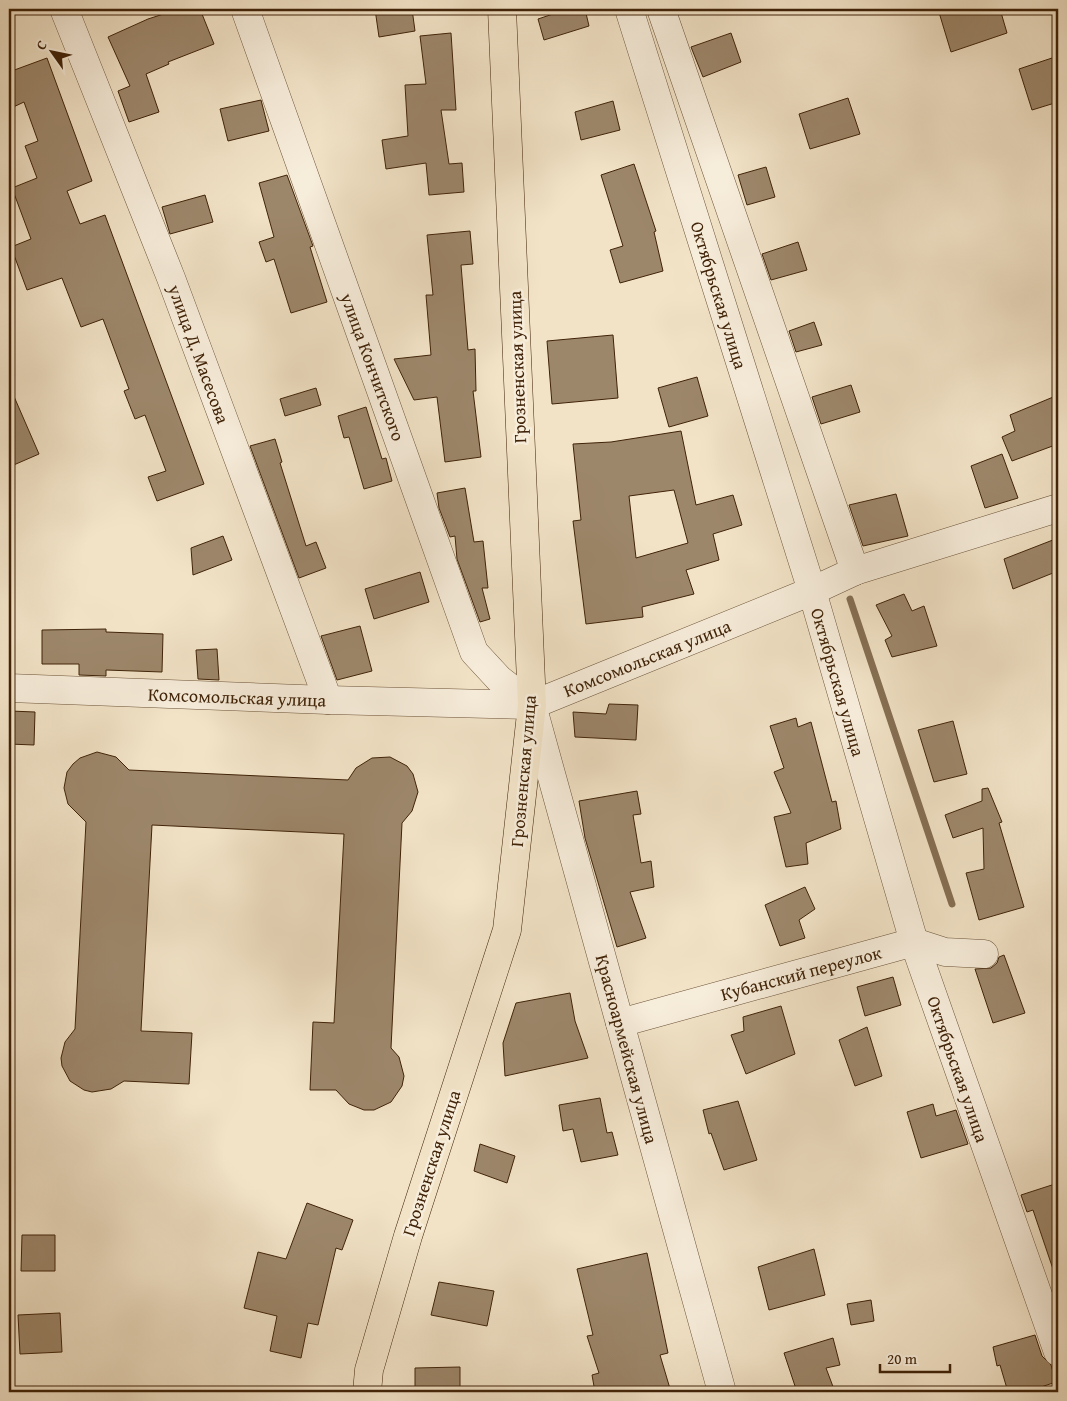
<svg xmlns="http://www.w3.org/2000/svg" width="1067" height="1401" font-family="'Gentium Book Plus',serif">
	<rect width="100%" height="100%" fill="#f2e3c7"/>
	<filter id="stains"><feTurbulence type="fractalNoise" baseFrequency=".004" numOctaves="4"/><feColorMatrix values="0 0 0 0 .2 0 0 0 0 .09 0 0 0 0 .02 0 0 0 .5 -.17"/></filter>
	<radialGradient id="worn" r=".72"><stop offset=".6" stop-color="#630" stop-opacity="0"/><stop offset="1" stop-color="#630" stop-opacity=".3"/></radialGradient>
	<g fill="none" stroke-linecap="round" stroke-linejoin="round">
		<!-- stream -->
		<path stroke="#866f54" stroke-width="7" d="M850,599l102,305"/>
	</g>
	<!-- building -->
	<g fill="#9d876b" stroke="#402308" fill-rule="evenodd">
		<path d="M179,9h21l14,35 -46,18 1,2 -23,10 13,38 -30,10 -11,-31 12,-5 -22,-49 40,-18z"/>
		<path d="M375,9h37l3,22 -36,6z"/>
		<path d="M568,9h17l4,17 -45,14 -6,-21z"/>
		<path d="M938,9h62l7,24 -56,19z"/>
		<path d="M451,33l5,77h-15l8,54 13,-1 2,29 -35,3 -3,-32 -40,6 -4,-29 26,-4 -3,-51 21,-1 -6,-48z"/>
		<path d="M731,33l10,29 -38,15 -12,-30z"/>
		<path d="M1058,56v46l-26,8 -13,-41z"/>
		<path d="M47,58l45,123 -25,10 13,33 25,-9 99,269 -47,17 -9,-24 18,-6 -21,-56 -10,4 -11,-28 5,-2 -26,-70 -22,8 -19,-49 -35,12 -16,-43 20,-8 -19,-51 25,-10 -12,-32 13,-5 -14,-39 -15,7v-37z"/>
		<path d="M848,98l12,36 -50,15 -11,-35z"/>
		<path d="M261,100l8,31 -41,10 -8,-32z"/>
		<path d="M613,101l7,29 -39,10 -6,-28z"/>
		<path d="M634,164l22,67 -2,1 9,39 -43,12 -10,-33 13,-4 -22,-71z"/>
		<path d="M766,167l9,30 -28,8 -9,-30z"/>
		<path d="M287,175l26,71 -3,1 17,55 -36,11 -17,-54 -8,3 -7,-20 15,-5 -15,-54z"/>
		<path d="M205,195l8,27 -43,12 -8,-27z"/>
		<path d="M470,231l3,33 -12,1 7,85 7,-1 1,42h-3l8,66 -36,5 -8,-65 -23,3 -20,-41 37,-4 -5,-60h7l-6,-60z"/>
		<path d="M798,242l9,28 -36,10 -9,-26z"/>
		<path d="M814,322l8,23 -26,7 -7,-21z"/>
		<path d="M613,335l5,63 -66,6 -5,-63z"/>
		<path d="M697,377l11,39 -39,11 -11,-39z"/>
		<path d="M9,385l30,69 -30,13z"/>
		<path d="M851,385l9,27 -39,12 -9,-27z"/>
		<path d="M316,388l5,17 -36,11 -5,-17z"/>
		<path d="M1058,395v49l-46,17 -10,-24 13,-6 -5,-16z"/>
		<path d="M366,407l16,52 4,-1 6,23 -28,8 -15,-52 -5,1 -6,-22z"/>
		<path d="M681,431l15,74 37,-10 9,30 -29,9 6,26 -33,10 8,24 -52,13 1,10 -57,7 -13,-103 8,-1 -8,-76 38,-2zM674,490l14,53 -52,15 -7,-62z"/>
		<path d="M275,439l7,23 -2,1 26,83 10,-4 10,26 -27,10 -49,-132z"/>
		<path d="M1002,454l16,44 -33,10 -14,-42z"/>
		<path d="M465,488l9,54 9,-1 5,47h-6l8,31 -10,3 -23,-63 -2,-23 -5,1 -11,-29 -2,-15z"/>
		<path d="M896,494l12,42 -45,10 -14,-41z"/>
		<path d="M223,536l9,24 -39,15 -2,-27z"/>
		<path d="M1058,538v33l-45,18 -9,-30z"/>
		<path d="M420,572l9,30 -55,17 -9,-30z"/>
		<path d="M904,594l8,17 12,-5 13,40 -45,11 -7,-17 7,-4 -16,-31z"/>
		<path d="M360,626l12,45 -35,9 -16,-44z"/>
		<path d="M106,629v3l57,2 -1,38 -56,-2v6l-27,-1v-11h-37v-34z"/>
		<path d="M217,649l2,31 -21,-1 -2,-29z"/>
		<path d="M609,704l29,1 -2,35 -61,-3 -2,-25 33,2z"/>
		<path d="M10,711l25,1 -1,33 -25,-1z"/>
		<path d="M796,718l2,9 13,-5 21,80 4,-1 5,28 -35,14 2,21 -22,3 -12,-50 17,-4 -17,-41 10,-4 -14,-42z"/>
		<path d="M953,721l14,53 -33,8 -16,-52z"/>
		<path d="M97,752l19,5 13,13 219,10 8,-12 16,-10 18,-1 17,9 6,8 5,18 -6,19 -10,12 -11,225 8,9 5,19 -2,10 -11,16 -17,8h-10l-15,-6 -13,-14h-26l3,-68 21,1 10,-189 -192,-9 -11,206 51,2 -3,51 -65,-3 -13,8 -19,3 -8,-2 -14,-9 -8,-15 -1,-8 4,-16 10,-13 11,-207 -18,-18 -4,-16 3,-16 6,-8 7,-6z"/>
		<path d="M988,788l14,34 -3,1 25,84 -45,13 -13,-47 18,-4 -1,-41 -30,10 -8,-23 37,-14v-12z"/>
		<path d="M637,791l4,23 -8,1 8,48 10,-2 3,26 -24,5 16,46 -29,9 -32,-109 -6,-37z"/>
		<path d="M805,887l10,22 -16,11 6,18 -25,8 -15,-41z"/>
		<path d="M1004,955l21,58 -32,10 -18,-54 16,-1 6,-5 2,-6z"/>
		<path d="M893,977l8,28 -36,11 -8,-29z"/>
		<path d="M570,993l5,28 13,37 -83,18 -2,-33 13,-40z"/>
		<path d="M781,1006l14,48 -49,20 -15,-39 13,-4 -1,-14z"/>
		<path d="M867,1027l15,49 -27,10 -16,-46z"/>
		<path d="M600,1098l7,35 5,-1 6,23 -37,7 -8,-33 -10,2 -4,-26z"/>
		<path d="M738,1101l19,59 -33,10 -13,-37 -2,1 -6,-24z"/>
		<path d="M933,1104l3,12 20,-6 12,34 -47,14 -14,-46z"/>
		<path d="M480,1144l35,12 -8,27 -33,-12z"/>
		<path d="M1058,1183v91l-3,1 -22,-65 -6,2 -6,-17z"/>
		<path d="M307,1203l46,17 -11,30 -6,-2 -18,77 -10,-2 -7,35 -31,-7 7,-35 -33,-8 14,-56 28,7z"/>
		<path d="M22,1235h33v36h-34z"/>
		<path d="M814,1249l11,46 -56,15 -11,-43z"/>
		<path d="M647,1253l21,100 -8,2 11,37h-76l-3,-17 7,-2 -12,-37 6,-1 -16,-66z"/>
		<path d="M439,1282l55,9 -7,35 -56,-11z"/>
		<path d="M871,1300l3,21 -23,4 -4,-21z"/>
		<path d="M60,1313l2,39 -42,2 -2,-39z"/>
		<path d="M1035,1335l7,21 9,9 5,17 -30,10h-18l-8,-27 -3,1 -4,-19z"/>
		<path d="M833,1338l7,27 -14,3 9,24h-38l-13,-39z"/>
		<path d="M460,1367v25h-45v-24z"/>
	</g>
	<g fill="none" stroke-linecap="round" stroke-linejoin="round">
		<!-- minor casing -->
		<g stroke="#6c5338" stroke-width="29">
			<g id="minor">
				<path d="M64,9l107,269 157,422"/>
				<path d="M245,9l229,643 25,27 33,26 190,687"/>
				<path d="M629,9l183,582 102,351 144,410"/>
				<path d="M661,9l194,562"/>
				<path d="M9,688l319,12 204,5 280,-114 43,-20 203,-63"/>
				<path d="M620,1023l294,-81 31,10 39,2"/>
			</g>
		</g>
		<!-- major casing -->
		<g stroke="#402308" stroke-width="29">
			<path id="major" d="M367,1392l2,-22 39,-134 99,-306 25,-225 -30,-696"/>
		</g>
		<!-- minor -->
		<use href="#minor" stroke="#f7eddb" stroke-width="28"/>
		<!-- major -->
		<use href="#major" stroke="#f2e3c7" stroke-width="28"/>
	</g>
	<g text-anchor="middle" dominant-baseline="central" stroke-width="5" stroke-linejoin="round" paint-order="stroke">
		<!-- street labels -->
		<g font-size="18" fill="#402308" stroke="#f7eddb">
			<text transform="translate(719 295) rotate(73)">Октябрьская улица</text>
			<text transform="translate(199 354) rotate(70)">улица Д. Масесова</text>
			<text transform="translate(373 367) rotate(70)">улица Кончитского</text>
			<text transform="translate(517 367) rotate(-92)">Грозненская улица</text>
			<text transform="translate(647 658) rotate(-22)">Комсомольская улица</text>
			<text transform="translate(838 682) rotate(74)">Октябрьская улица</text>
			<text transform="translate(237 697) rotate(2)">Комсомольская улица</text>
			<text transform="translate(523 771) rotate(-85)">Грозненская улица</text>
			<text transform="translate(801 973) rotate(-15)">Кубанский переулок</text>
			<text transform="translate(627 1049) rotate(75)">Красноармейская улица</text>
			<text transform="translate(958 1069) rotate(71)">Октябрьская улица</text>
			<text transform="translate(431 1163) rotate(-72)">Грозненская улица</text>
		</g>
	</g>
	<!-- margin -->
	<rect width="1067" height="1401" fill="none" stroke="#f2e3c7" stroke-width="30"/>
	<rect x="10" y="10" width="1047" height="1381" fill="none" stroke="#402308" stroke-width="2.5"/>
	<rect x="15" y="15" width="1037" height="1371" fill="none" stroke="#402308"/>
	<!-- north arrow -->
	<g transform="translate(52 52) rotate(303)" stroke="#f7eddb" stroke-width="4" paint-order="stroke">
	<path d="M0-4L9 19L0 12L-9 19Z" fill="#402308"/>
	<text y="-8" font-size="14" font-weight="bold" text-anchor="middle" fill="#402308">С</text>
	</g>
	<!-- scale -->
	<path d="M880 1364v8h70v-8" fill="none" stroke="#402308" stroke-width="2.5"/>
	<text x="887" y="1364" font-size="15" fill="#402308" stroke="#f7eddb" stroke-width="4" paint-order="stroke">20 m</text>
	<rect width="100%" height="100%" filter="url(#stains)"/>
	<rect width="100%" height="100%" fill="url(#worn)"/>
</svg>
